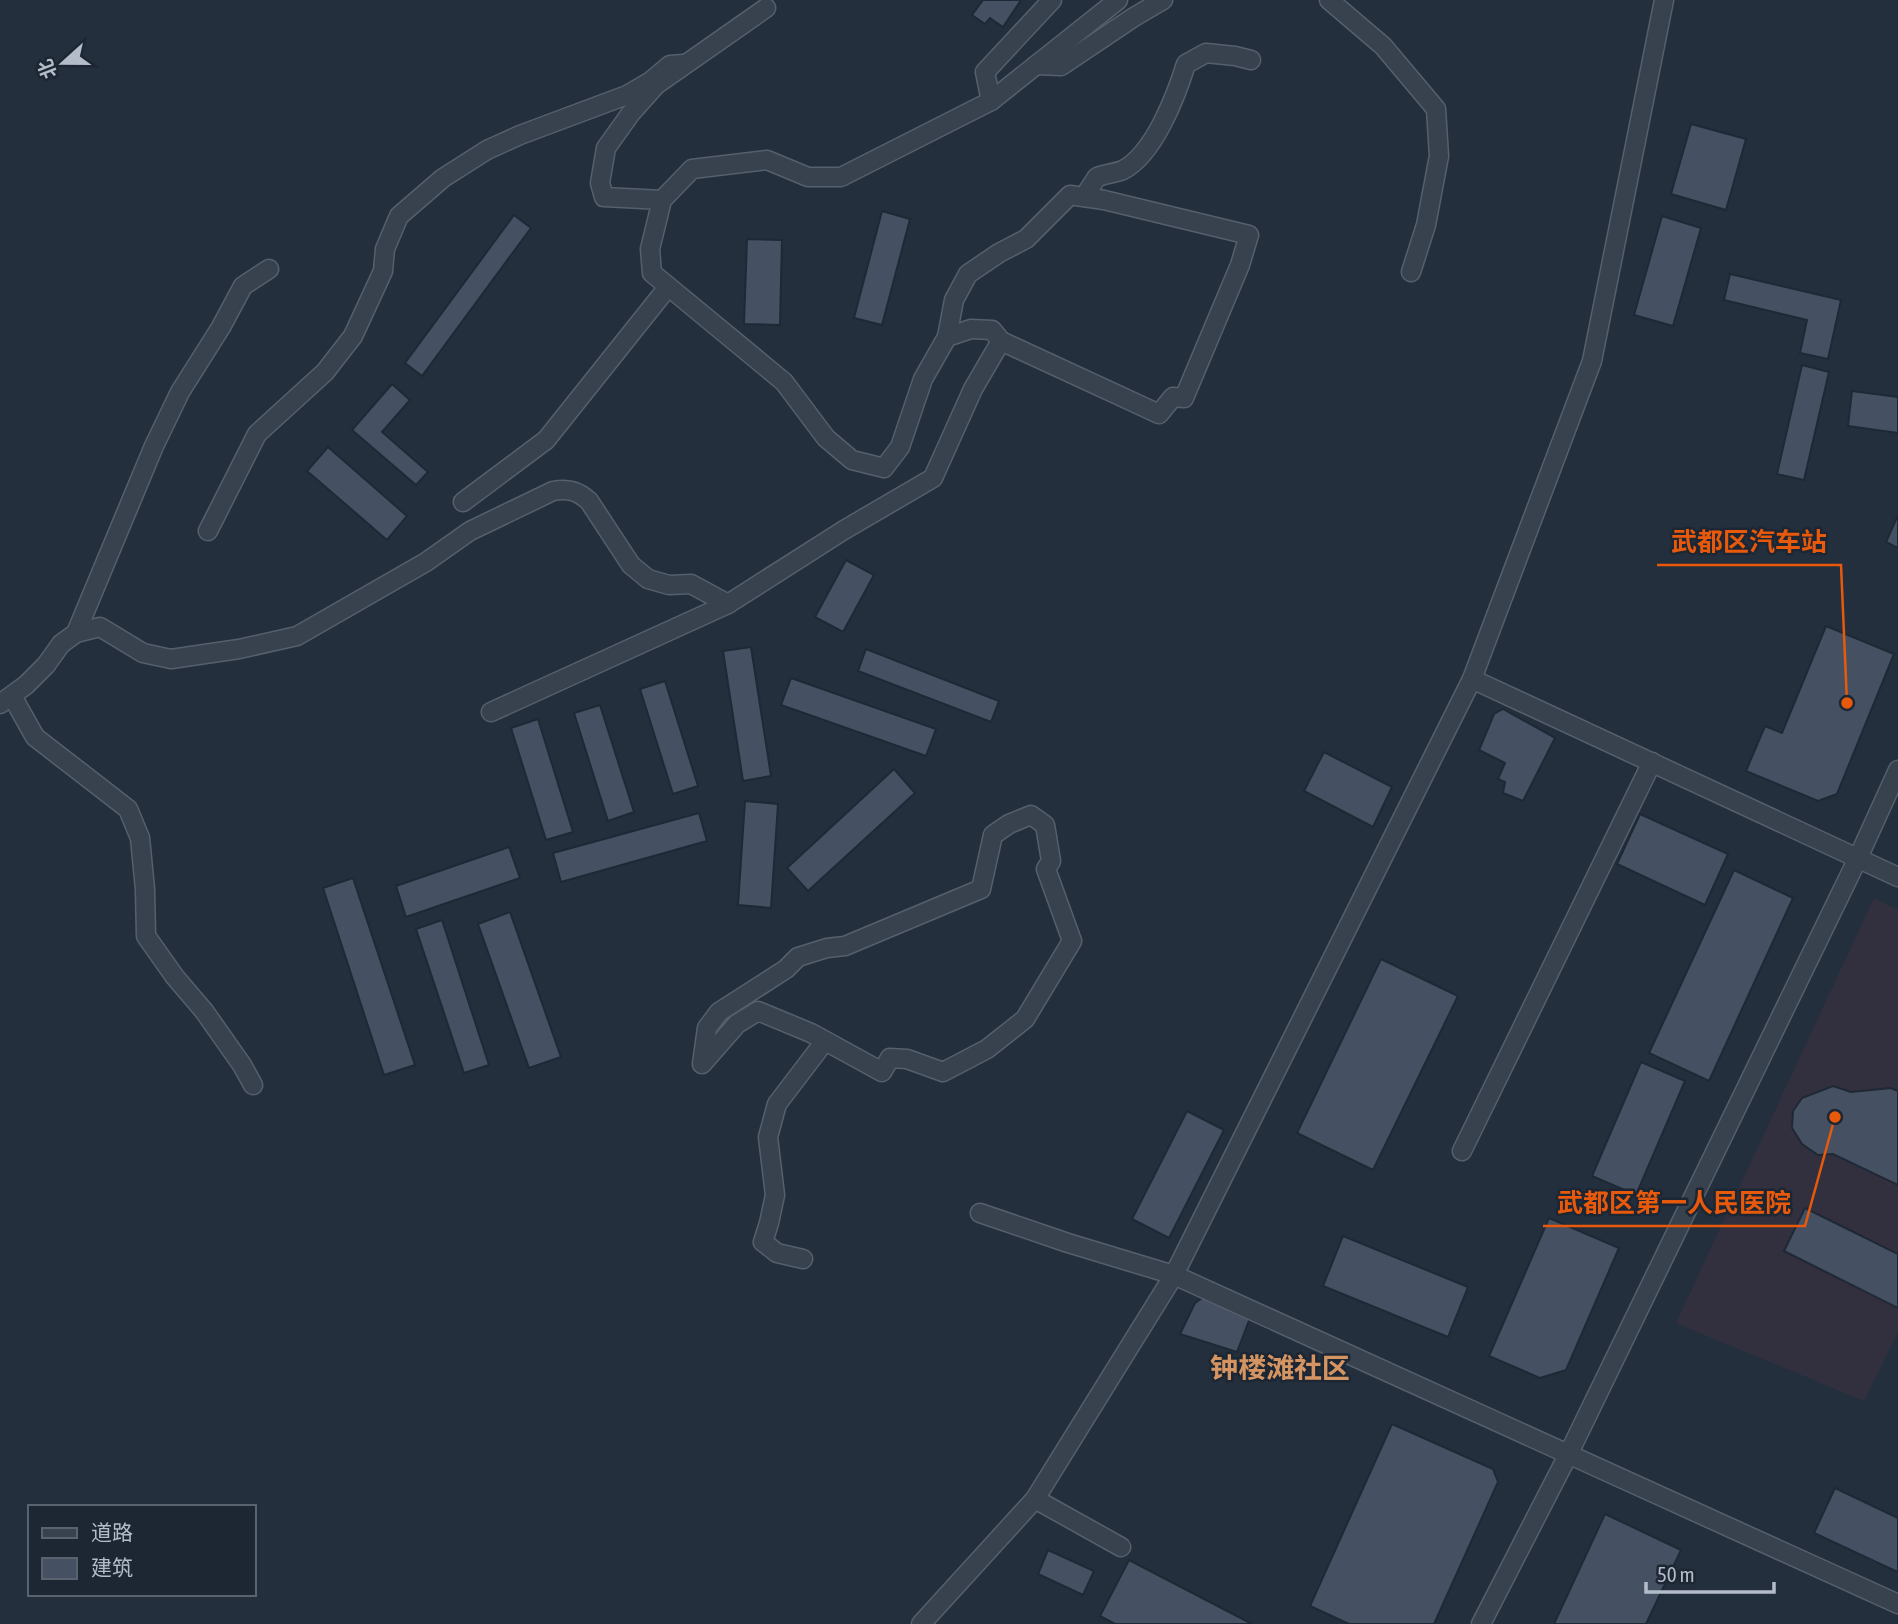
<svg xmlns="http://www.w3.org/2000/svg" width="1898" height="1624" font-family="'Asap Condensed','Noto Sans SC',sans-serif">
	<rect width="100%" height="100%" fill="#242f3e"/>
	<!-- medical -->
	<path fill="#32303f" d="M1874,898l24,12v422l-34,69 -188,-78z"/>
	<!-- building -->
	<g fill="#455162" stroke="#1f2835" stroke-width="2">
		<path d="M983,0h38l-18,27 -13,-9 -5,6 -13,-9z"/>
		<path d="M1691,124l55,15 -20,71 -55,-16z"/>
		<path d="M882,211l28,8 -28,106 -28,-7z"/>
		<path d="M514,215l17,13 -109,148 -17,-13z"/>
		<path d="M1662,216l39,12 -28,98 -39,-11z"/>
		<path d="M747,239l35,1 -2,85 -36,-1z"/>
		<path d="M1730,274l111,26 -13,59 -28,-6 7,-33 -83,-20z"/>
		<path d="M1802,365l27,7 -25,108 -27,-6z"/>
		<path d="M392,384l18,16 -28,32 46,40 -12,13 -64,-55z"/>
		<path d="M1852,391l46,6v36l-50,-7z"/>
		<path d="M328,447l79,69 -20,24 -80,-69z"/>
		<path d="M1898,515v33l-12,-6z"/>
		<path d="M846,560l28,15 -31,57 -28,-15z"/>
		<path d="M1826,626l68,28 -57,140 -19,7 -72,-30 19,-45 17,7z"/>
		<path d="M751,647l20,129 -28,5 -20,-130z"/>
		<path d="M866,649l133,52 -8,21 -133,-51z"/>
		<path d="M791,678l145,51 -10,27 -145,-51z"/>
		<path d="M665,681l33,105 -25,8 -33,-105z"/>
		<path d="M600,705l34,107 -26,9 -34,-108z"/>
		<path d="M1503,709l52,29 -32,63 -20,-8 2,-11 -7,-3 7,-16 -26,-13 15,-36z"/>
		<path d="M538,719l35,113 -27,8 -35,-112z"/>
		<path d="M1324,752l68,35 -19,40 -69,-36z"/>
		<path d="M894,769l21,24 -107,98 -21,-23z"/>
		<path d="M745,801l33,3 -7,104 -33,-3z"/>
		<path d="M699,813l8,28 -146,41 -8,-29z"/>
		<path d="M1640,814l88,40 -23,51 -88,-41z"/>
		<path d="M509,847l11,31 -114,39 -10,-31z"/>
		<path d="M1734,870l59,28 -84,183 -60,-28z"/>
		<path d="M353,878l62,187 -31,10 -61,-187z"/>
		<path d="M510,912l51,145 -32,11 -51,-144z"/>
		<path d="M442,920l47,145 -25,8 -48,-144z"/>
		<path d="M1381,959l77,37 -85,174 -76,-37z"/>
		<path d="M1641,1062l44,19 -49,114 -44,-19z"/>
		<path d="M1833,1086l18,6 40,-4 7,3v94l-65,-31 -15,1 -16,-11 -10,-16 1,-17 9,-13z"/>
		<path d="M1187,1111l37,19 -55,108 -37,-19z"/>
		<path d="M1805,1208l93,46v54l-114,-57z"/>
		<path d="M1549,1218l70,30 -53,122 -26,8 -51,-22z"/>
		<path d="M1343,1236l125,51 -20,50 -125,-51z"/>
		<path d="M1205,1296l45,22 -13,34 -57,-18 15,-31z"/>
		<path d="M1392,1424l101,45 5,13 -64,142h-85l-39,-18z"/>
		<path d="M1835,1488l63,30v54l-84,-39z"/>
		<path d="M1605,1514l76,36 -35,74h-92z"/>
		<path d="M1048,1550l46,21 -11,24 -45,-21z"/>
		<path d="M1129,1560l123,64h-137l-15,-8z"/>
	</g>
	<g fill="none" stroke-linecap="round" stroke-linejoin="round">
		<!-- minor casing -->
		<g stroke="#565f6c" stroke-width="21">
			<g id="minor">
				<path d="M1329,0l54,46 53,63 3,47 -13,69 -15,47"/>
				<path d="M1036,65l25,1 73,-49 29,-17"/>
				<path d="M991,101l-6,-29 67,-72"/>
				<path d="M1084,197l13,-20c8,-3 19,-4 26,-7 31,-16 53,-74 63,-106l20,-11 29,3 16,4"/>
				<path d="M662,200l-58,-3 -4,-14 6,-35 25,-35 25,-28 110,-77"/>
				<path d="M947,337l7,-37 14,-26 31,-21 27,-14 44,-44 34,5 145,35 -9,30 -56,133 -11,-1 -14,17 -158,-73"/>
				<path d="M463,502l83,-62 122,-153"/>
				<path d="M208,531l49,-97 68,-62 28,-36 30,-65 2,-22 14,-33 44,-38 44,-28 33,-15 107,-40 24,-14 19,-16 14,-1"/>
				<path d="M76,633l78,-187 26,-54 41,-65 22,-41 26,-17"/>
				<path d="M1472,679l426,198"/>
				<path d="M12,696l23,41 93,72 12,29 5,51 1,47 29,41 29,34 38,54 11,20"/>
				<path d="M0,704l26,-19 20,-20 15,-21 15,-11 24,-6 43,26 28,6 68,-10 58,-13 129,-74 44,-31 83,-40c15,-3 25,0 36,10l42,64 17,14 21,6 22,-1 37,20"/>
				<path d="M491,712l237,-108 116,-74 89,-52 40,-89 28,-48 -9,-11 -21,-1 -24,8 -24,42 -23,68 -16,21 -32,-8 -26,-22 -42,-56 -132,-109 -2,-24 12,-49 30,-31 75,-9 41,17h33l150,-76 127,-101"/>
				<path d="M1031,815l14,10 6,36 -5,8 26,72 -47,78 -38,30 -44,23 -36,-13 -17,-1 -8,14 -71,-39 -53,-22 -21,13 -35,40 5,-36 12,-16 67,-43 12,-12 29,-9 18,-2 136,-57 12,-54 16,-11z"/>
				<path d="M1462,1151l190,-389"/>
				<path d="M980,1213l88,30 106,32 724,329"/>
				<path d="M803,1259l-26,-6 -14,-11 6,-19 6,-28 -7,-58 9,-33 48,-63"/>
				<path d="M1035,1499l86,48"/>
				<path d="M921,1624l114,-125 139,-224 298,-596 120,-318 72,-361"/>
				<path d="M1481,1624l87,-169 290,-597 40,-88"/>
			</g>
		</g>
		<!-- minor -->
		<use href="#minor" stroke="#38414e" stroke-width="18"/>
	</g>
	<g text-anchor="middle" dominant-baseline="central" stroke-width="5" stroke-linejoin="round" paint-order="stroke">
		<!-- quarter labels -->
		<g font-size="28" font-weight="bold" fill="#d59563" stroke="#1d2633">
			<text x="1280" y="1368">钟楼滩社区</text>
		</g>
	</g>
	<!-- callouts -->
	<path fill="none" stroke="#e8590c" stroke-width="2.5" d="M1847 703L1841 565H1657M1835 1117L1805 1226H1543"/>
	<g fill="#e8590c" stroke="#1d2633" stroke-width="2.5">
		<circle cx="1847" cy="703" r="7"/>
		<circle cx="1835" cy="1117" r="7"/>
	</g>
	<g font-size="26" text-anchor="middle" font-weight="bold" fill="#e8590c" stroke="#1d2633" stroke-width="5" stroke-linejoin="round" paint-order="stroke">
		<text x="1749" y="551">武都区汽车站</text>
		<text x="1674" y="1212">武都区第一人民医院</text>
	</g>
	<!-- legend -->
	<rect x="28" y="1505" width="228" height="91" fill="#1d2633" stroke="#59626f" stroke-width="2"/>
	<rect x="42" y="1528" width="35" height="10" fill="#38414e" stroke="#59626f" stroke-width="2"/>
	<text x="91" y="1540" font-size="21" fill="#b4bcc9">道路</text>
	<rect x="42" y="1558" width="35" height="21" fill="#455162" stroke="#59626f" stroke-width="2"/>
	<text x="91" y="1575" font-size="21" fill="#b4bcc9">建筑</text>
	<!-- north arrow -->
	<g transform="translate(63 63) rotate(249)" stroke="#1d2633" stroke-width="5" paint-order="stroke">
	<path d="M0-5L12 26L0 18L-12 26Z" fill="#b4bcc9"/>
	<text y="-10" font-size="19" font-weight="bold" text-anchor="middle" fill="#b4bcc9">北</text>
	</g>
	<!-- scale -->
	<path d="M1646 1582v10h128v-10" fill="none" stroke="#b4bcc9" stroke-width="3.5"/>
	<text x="1657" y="1582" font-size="21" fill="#b4bcc9" stroke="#1d2633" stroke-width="5" paint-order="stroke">50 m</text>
</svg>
